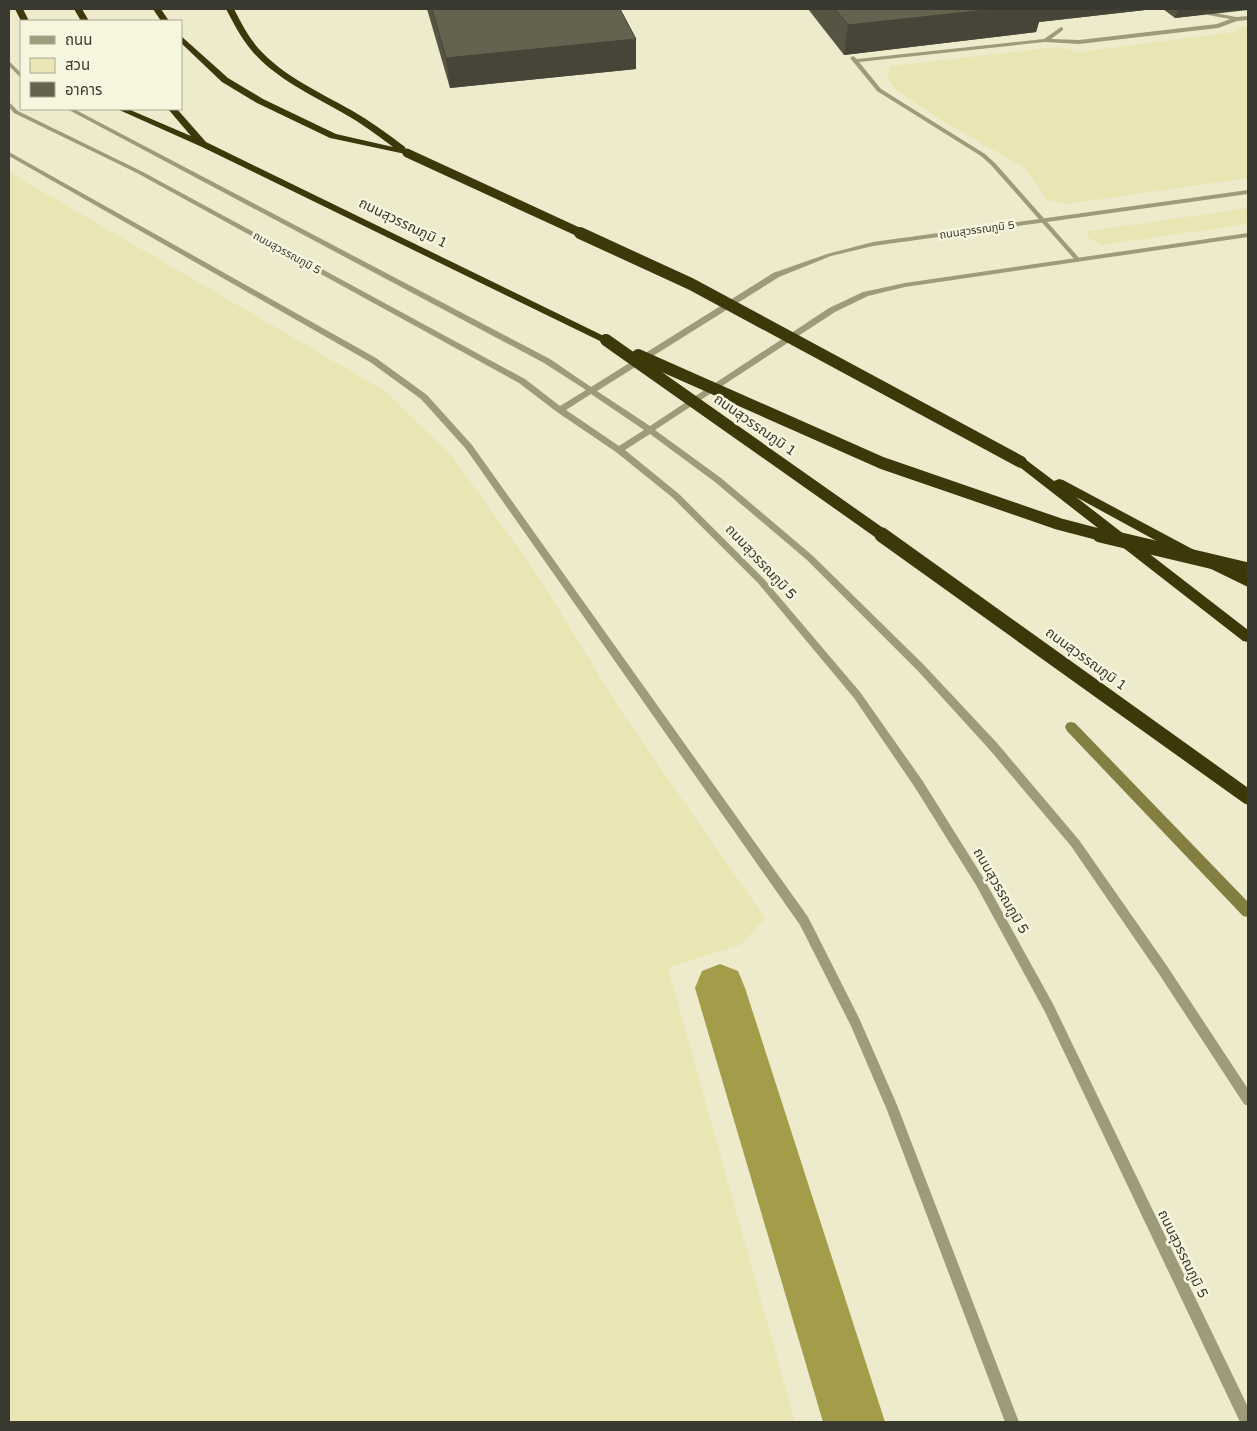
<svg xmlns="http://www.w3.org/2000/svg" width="1257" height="1431" font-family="'Varela Round','Noto Sans Thai',sans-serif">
	<rect width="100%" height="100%" fill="#f6f5de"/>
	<!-- built -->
	<path fill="#edebcc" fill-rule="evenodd" d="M9,9h1239v1413h-1239zM21,21h160v88h-160z"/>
	<!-- green -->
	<g fill="#e9e6b3">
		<path d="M1248,26v152l-181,26 -20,-4 -21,-31 -85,-49 -42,-28 -12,-13 3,-13 168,-19 21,5 154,-20 7,-5z"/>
		<path d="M9,172l376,219 66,64 86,119 86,140 142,204 -23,26 -74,24 127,454h-786z"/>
		<path d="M1248,208v16l-147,21 -14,-8 1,-6z"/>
	</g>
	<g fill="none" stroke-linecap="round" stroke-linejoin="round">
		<!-- stream -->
		<path fill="#837f42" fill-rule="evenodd" d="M1071,722l4,1 173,179v15l-5,-1 -176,-185 -2,-4 2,-4z"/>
		<!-- canal -->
		<path fill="#a39d4a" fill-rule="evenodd" d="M720,964l18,7 7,17 140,434h-62l-128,-434 7,-17z"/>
		<!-- lane -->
		<g fill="#9d9b79" fill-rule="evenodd">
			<path d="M1210,12l26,5 12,-1v4l-11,1 -19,7 -139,16 -34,-2 -186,20 22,27 104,65 10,9 85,96 1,1 -3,2 -2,-1 -85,-96 -10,-9 -104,-65 -27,-33 3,-2 4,3 187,-20 17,-12 2,1v2l-12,9 28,1 138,-16 13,-5 -22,-4v-2z"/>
			<path d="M9,152l367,206 51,37 45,50 336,472 51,101 38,87 122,317h-14l-118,-312 -36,-84 -51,-101 -334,-476 -45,-50 -51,-37 -361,-206z"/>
		</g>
		<!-- street -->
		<g fill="#9d9b79" fill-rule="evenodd">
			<path d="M9,61l12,12v5l-12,-12z"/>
			<path d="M9,102l9,9 123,60 384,208 35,27 26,-16 -42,-27 -477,-254h7l476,250 41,28 182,-114 54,-19 46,-12 375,-52v4l-375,52 -42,10 -52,21 -182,114 53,35 179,-118 34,-16 42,-9 343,-50v4l-343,50 -37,9 -33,16 -180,118 66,48 92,78 111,109 73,78 82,97 88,126 81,123v17l-4,-2 -85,-130 -88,-128 -82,-97 -71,-78 -111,-111 -92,-78 -65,-48 -25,16 54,44 85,85 96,113 62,88 62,99 69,125 195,403v15h-8l-195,-410 -69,-127 -62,-99 -60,-88 -96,-115 -85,-85 -57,-46 -59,-40 -38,-29 -382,-210 -123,-60 -5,-6zM591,394l53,36 -25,16 -53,-36z"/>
		</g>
		<!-- highway -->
		<g fill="#3c380a" fill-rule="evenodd">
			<path d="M15,9h8l6,12h-8z"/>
			<path d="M74,9h8l7,12h-8z"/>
			<path d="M153,9h8l8,12h-8z"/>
			<path d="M226,9h8c7,14 14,27 24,39 25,28 61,44 93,62 19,11 37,24 54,37l1,3 4,1v4l-80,-17 -73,-35 -35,-21 -41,-39v-7l47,42 35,21 73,35 57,13c-16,-12 -32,-24 -50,-34 -31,-18 -67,-34 -91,-62 -11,-13 -18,-27 -26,-42z"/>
			<path d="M117,109h11l63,27 -23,-27h9l29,33 406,198 -6,3 -4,-1 -400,-195z"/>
			<path d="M1021,458l4,1 29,22 5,-2 4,1 133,71 2,3 -2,3h-10l-110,-60 172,133v12l-5,-1 -226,-176 -2,-3 2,-3z"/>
			<path d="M1214,560l34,16v11l-39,-19 -2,-3 2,-3z"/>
		</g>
		<!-- highway-bridge-far2 -->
		<path stroke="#3c380a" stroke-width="9" d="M407,153l176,81"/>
		<!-- highway-bridge-far1 -->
		<g stroke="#3c380a" stroke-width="12">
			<path d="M580,233l111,51 330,178"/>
			<path d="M606,340l278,196"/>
			<path d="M638,355l244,108 177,61 46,12"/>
		</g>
		<!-- highway-bridge -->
		<g stroke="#3c380a" stroke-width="15">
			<path d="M882,535l366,262"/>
			<path d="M1100,535l148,35"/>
		</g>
	</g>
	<!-- wall -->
	<g fill="#565544">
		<path d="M427,9h193l16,60 -186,19z"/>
		<path d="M808,9h346l-115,13 -3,10 -192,23z"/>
		<path d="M1163,9h85l-73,9z"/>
	</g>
	<!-- shaded-wall -->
	<g fill="#464537">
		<path d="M995,9h159l-115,13 -3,10 -192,23 4,-30z"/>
		<path d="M1178,9h70v1l-73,8z"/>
		<path d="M636,39v30l-186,19 -4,-30z"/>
	</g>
	<!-- building -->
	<g fill="#64634f" stroke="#464537">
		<path d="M432,9h188l16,30 -190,19z"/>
		<path d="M835,9h160l-147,16z"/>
	</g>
	<g text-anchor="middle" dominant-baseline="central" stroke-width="5" stroke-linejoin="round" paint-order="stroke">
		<!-- far-street labels -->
		<g font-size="11" fill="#393930" stroke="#f6f5de">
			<text transform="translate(977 230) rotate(-8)">ถนนสุวรรณภูมิ 5</text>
			<text transform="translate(287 253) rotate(29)">ถนนสุวรรณภูมิ 5</text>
		</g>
		<!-- street labels -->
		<g font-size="14" fill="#393930" stroke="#f6f5de">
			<text transform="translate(403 223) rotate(26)">ถนนสุวรรณภูมิ 1</text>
			<text transform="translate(755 425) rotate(35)">ถนนสุวรรณภูมิ 1</text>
			<text transform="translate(761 562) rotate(47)">ถนนสุวรรณภูมิ 5</text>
			<text transform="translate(1086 659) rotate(36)">ถนนสุวรรณภูมิ 1</text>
			<text transform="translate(1001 891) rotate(60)">ถนนสุวรรณภูมิ 5</text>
			<text transform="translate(1183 1254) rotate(64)">ถนนสุวรรณภูมิ 5</text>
		</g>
	</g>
	<!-- border -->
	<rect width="1257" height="1431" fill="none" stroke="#393930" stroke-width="20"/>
	<!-- legend -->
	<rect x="20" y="20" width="162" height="90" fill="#f6f5de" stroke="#aaaa98"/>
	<rect x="30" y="36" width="25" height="8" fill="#9d9b79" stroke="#aaaa98"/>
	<text x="65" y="45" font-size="15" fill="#393930">ถนน</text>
	<rect x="30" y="58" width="25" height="15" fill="#e9e6b3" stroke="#aaaa98"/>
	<text x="65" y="70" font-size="15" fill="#393930">สวน</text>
	<rect x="30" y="82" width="25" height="15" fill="#64634f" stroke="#aaaa98"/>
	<text x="65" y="95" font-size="15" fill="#393930">อาคาร</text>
</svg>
